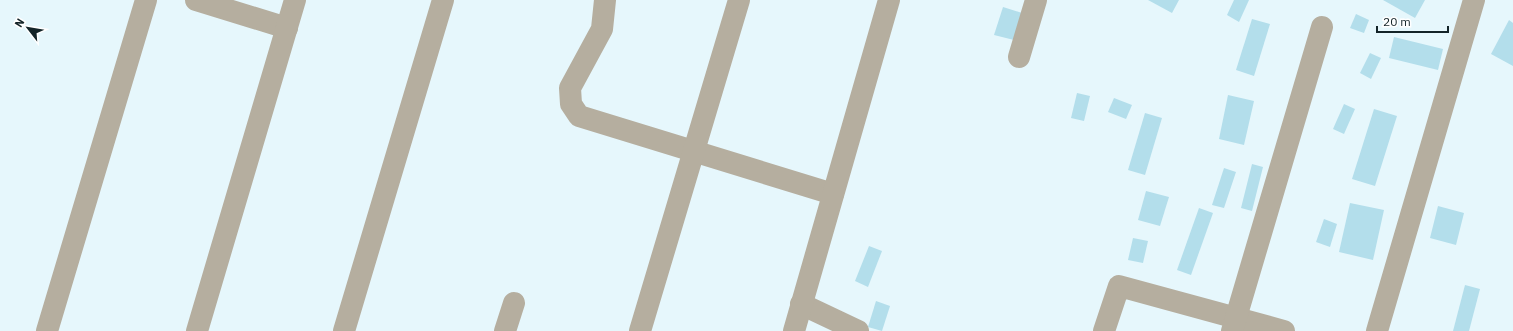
<svg xmlns="http://www.w3.org/2000/svg" width="1513" height="331" font-family="'IBM Plex Sans',sans-serif">
	<rect width="100%" height="100%" fill="#e6f7fc"/>
	<!-- building -->
	<g fill="#b3deeb">
		<path d="M1148,0h31l-7,13z"/>
		<path d="M1234,0h15l-10,22 -12,-7z"/>
		<path d="M1383,0h42l-10,18z"/>
		<path d="M1003,7l19,6 -8,27 -20,-5z"/>
		<path d="M1356,14l13,6 -5,13 -14,-5z"/>
		<path d="M1252,19l18,5 -16,52 -18,-6z"/>
		<path d="M1509,20l4,3v43l-22,-12z"/>
		<path d="M1394,37l49,12 -5,21 -49,-12z"/>
		<path d="M1370,53l11,5 -10,21 -11,-6z"/>
		<path d="M1077,93l13,3 -6,25 -13,-3z"/>
		<path d="M1228,95l26,6 -10,44 -25,-6z"/>
		<path d="M1114,98l18,7 -6,14 -18,-7z"/>
		<path d="M1344,104l11,5 -11,25 -11,-5z"/>
		<path d="M1374,109l23,7 -22,70 -23,-7z"/>
		<path d="M1145,113l17,5 -17,57 -17,-5z"/>
		<path d="M1252,164l11,3 -11,44 -11,-3z"/>
		<path d="M1224,168l12,4 -12,36 -12,-3z"/>
		<path d="M1146,191l23,6 -9,29 -22,-6z"/>
		<path d="M1350,203l34,7 -11,50 -34,-8z"/>
		<path d="M1438,206l26,7 -8,32 -26,-7z"/>
		<path d="M1199,208l14,5 -22,62 -14,-5z"/>
		<path d="M1324,219l13,5 -7,23 -14,-5z"/>
		<path d="M1133,238l15,3 -5,22 -15,-3z"/>
		<path d="M869,246l13,5 -14,36 -13,-6z"/>
		<path d="M1465,285l15,4 -11,42h-16z"/>
		<path d="M876,301l14,5 -8,25 -14,-4z"/>
	</g>
	<g fill="none" stroke-linecap="round" stroke-linejoin="round">
		<!-- minor -->
		<g stroke="#b5ae9f" stroke-width="22">
			<path d="M196,0l91,28"/>
			<path d="M605,0l-3,29 -32,59 1,16 8,12 254,78"/>
			<path d="M1019,57l17,-57"/>
			<path d="M801,304l57,27"/>
			<path d="M47,331l99,-331"/>
			<path d="M197,331l98,-331"/>
			<path d="M344,331l99,-331"/>
			<path d="M505,331l9,-28"/>
			<path d="M640,331l99,-331"/>
			<path d="M794,331l95,-331"/>
			<path d="M1104,331l15,-45 165,45"/>
			<path d="M1232,331l90,-304"/>
			<path d="M1377,331l97,-331"/>
		</g>
	</g>
	<!-- north arrow -->
	<g transform="translate(28 28) rotate(301)" stroke="#ffffff" stroke-width="3" paint-order="stroke">
	<path d="M0-3L7 15L0 10L-7 15Z" fill="#132428"/>
	<text y="-6" font-size="11" font-weight="bold" text-anchor="middle" fill="#132428">N</text>
	</g>
	<!-- scale -->
	<path d="M1377 26v6h71v-6" fill="none" stroke="#132428" stroke-width="2"/>
	<text x="1383" y="26" font-size="12" fill="#132428" stroke="#ffffff" stroke-width="3" paint-order="stroke">20 m</text>
</svg>
